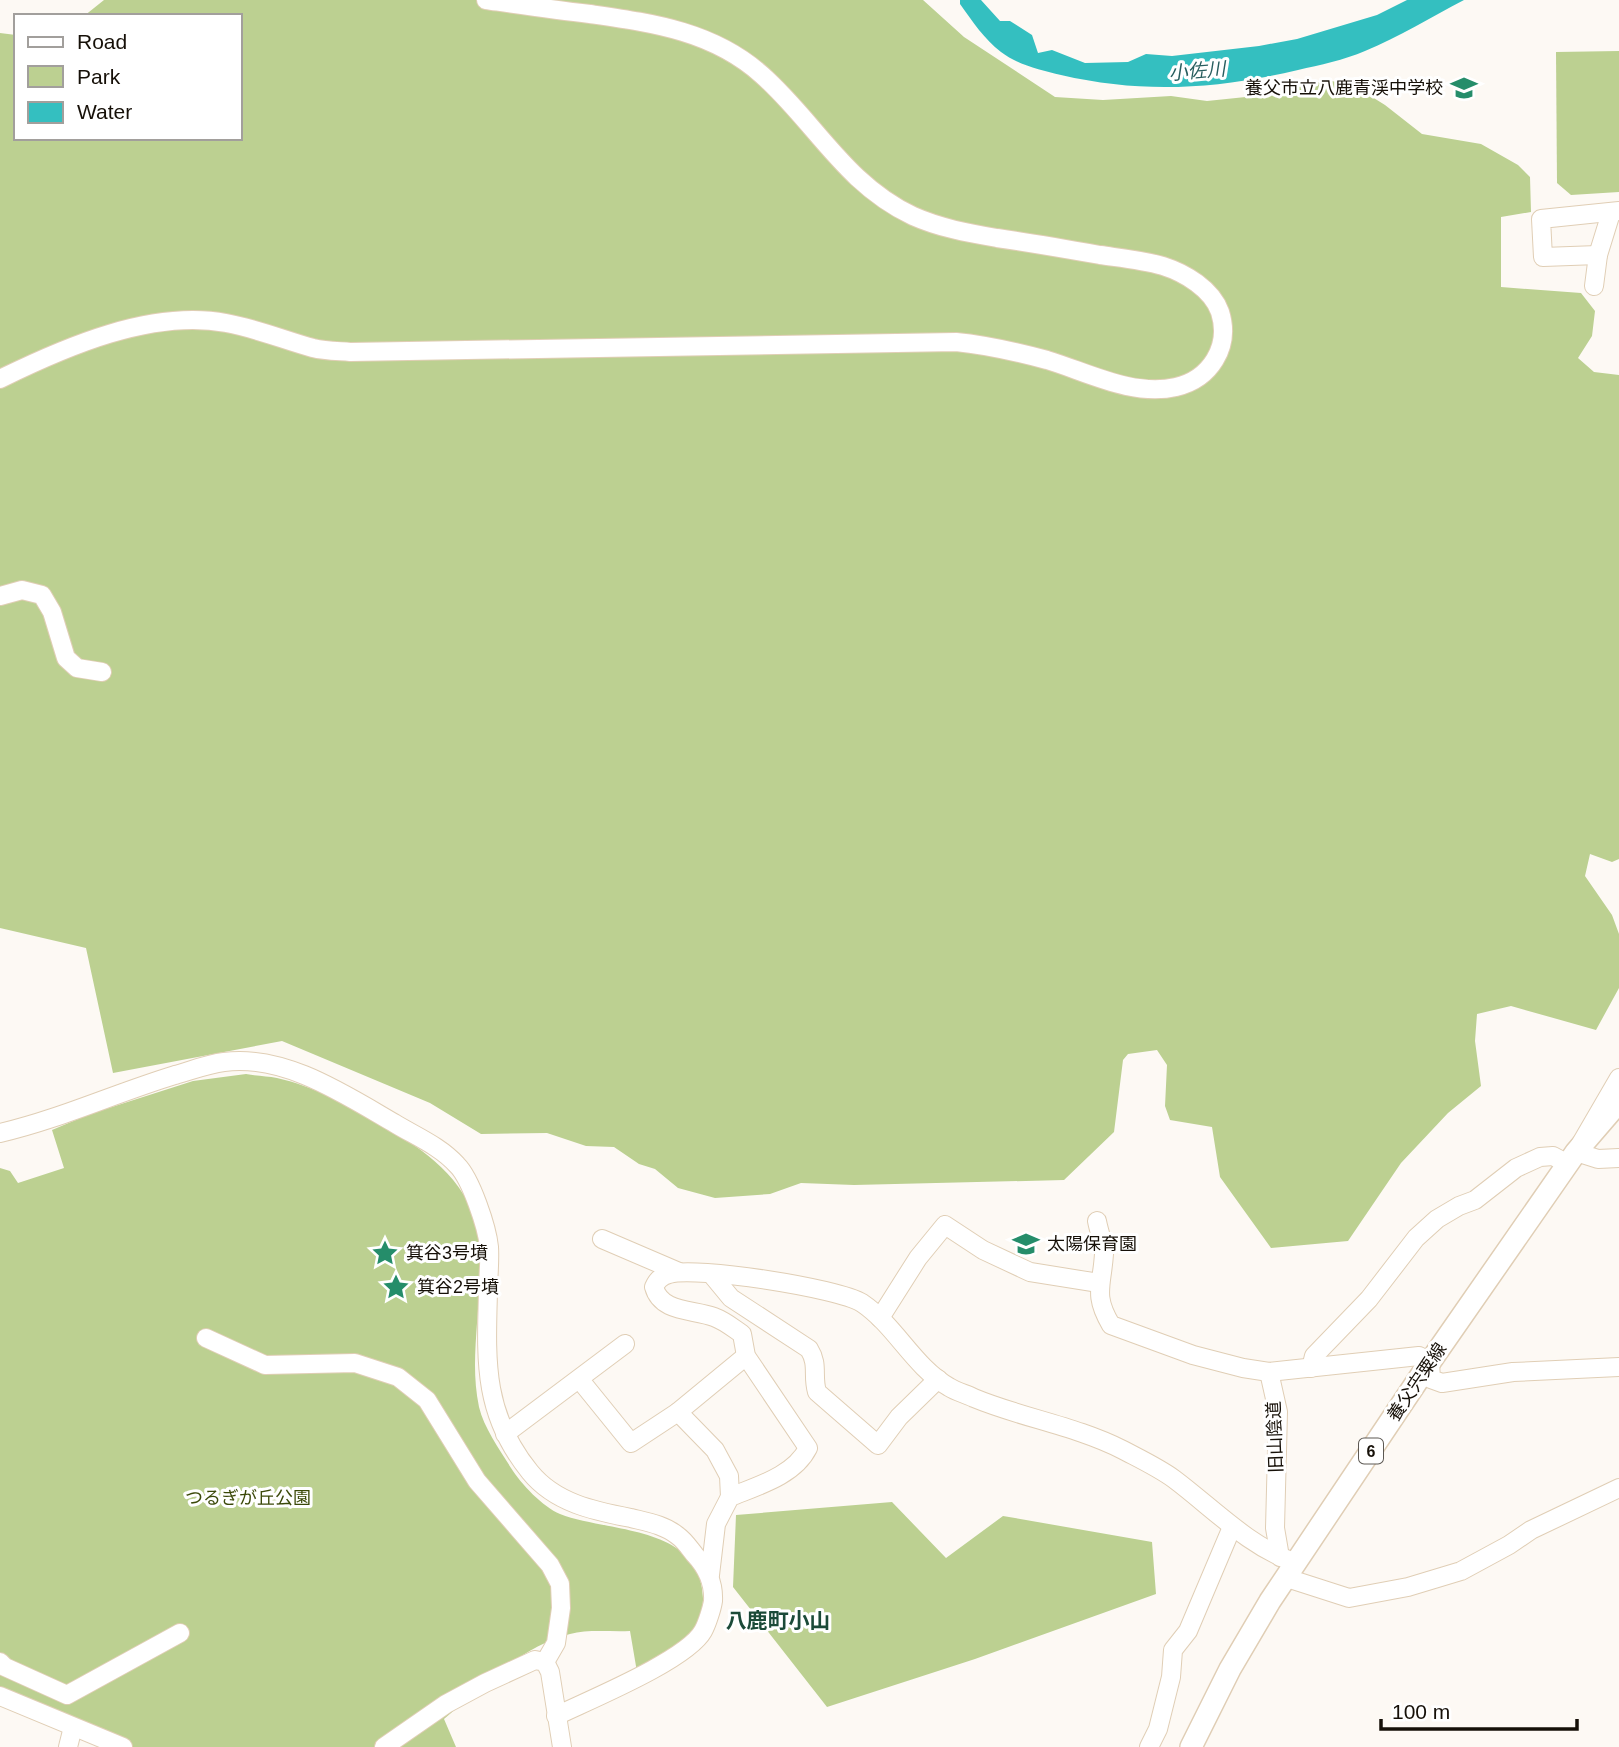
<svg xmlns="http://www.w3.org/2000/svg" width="1619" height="1747" font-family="Arial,'Noto Sans JP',sans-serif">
	<rect width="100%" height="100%" fill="#fdf9f4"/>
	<!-- green -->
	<g fill="#bcd091">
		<path d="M104,0h819l41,37 91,60 48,3 68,-4 36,5 58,-6 63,-15 28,7 29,18 37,29 59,10 37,21 12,12 1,35 -30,5v70l80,6 14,18 -3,25 -14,22 16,14 25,3v484l-7,3 -22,-8 -5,22 27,39 7,19v54l-23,42 -85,-24 -34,8 -2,27 6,45 -33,27 -47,50 -53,78 -77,7 -51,-71 -8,-50 -42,-7 -5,-14 2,-41 -10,-15 -29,4 -5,6 -9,72 -50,48 -210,5 -53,-2 -31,11 -55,4 -37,-10 -23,-19 -16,-5 -25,-17 -28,-1 -39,-13 -66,1 -51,-31 -148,-62 -169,32 -27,-125 -86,-20v-895l16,2v103h224v-122h-156z"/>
		<path d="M1619,51v141l-48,3 -14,-12 -1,-131z"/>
		<path d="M246,1074c10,2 21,2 31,4 37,8 74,29 106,48 41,23 83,53 94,101 7,30 2,66 0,96 -2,29 -4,55 2,84 5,21 21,43 32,61 10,16 32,39 49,46 48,19 141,10 143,84 1,40 -36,57 -66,74l-7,-41c-20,1 -42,-2 -60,3 -49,12 -88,54 -126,85l12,28h-336l-120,-55v-524l10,3 8,12 46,-15 -12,-38 38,-16 103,-33z"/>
		<path d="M892,1502l54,56 57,-42 149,26 4,52 -181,65 -148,48 -94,-120 3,-72z"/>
	</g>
	<!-- water -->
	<path fill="#34bfc0" d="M960,0h21l19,21h10l22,14 6,18 14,-3 33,13 43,-1 18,-8 26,2 87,-10 38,-7 80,-24 30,-15h57c-33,17 -65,37 -99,51 -21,9 -45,14 -67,19 -81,19 -155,24 -237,5 -20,-5 -43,-10 -60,-23 -17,-13 -28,-30 -41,-48z"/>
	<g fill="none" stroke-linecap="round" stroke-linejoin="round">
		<!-- minor casing -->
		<g stroke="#e0ceb5" stroke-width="20">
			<g id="minor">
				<path d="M1598,255l-55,2 -2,-38 78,-8"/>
				<path d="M1594,286l4,-31 13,-42"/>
				<path d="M0,379c65,-32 152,-70 226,-56 29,5 58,17 87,25 12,3 25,3 37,4l606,-10c31,3 61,10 91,18 40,12 86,37 129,27 34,-8 55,-40 44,-75 -8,-23 -35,-39 -57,-46 -20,-6 -42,-8 -63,-11 -34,-6 -69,-12 -103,-17 -29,-5 -57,-10 -84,-22 -68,-32 -98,-94 -151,-141 -49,-44 -110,-52 -172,-61 -35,-4 -69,-9 -104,-14"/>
				<path d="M0,596l22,-6 20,5 10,17 14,46 11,10 25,4"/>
				<path d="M1619,1078l-43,74 22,7 21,-1"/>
				<path d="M0,1133c60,-14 116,-40 175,-58 15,-4 32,-11 49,-13 60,-8 120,32 170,61 21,13 46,23 63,42 14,14 30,62 32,82 1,15 -1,30 -1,45 -2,69 -5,122 42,180 25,31 64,39 101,46 16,4 34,7 47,18 7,5 12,13 17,19 12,13 19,27 18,46 -1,7 -6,23 -10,30 -16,29 -114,69 -147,85"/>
				<path d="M1097,1221c2,11 7,23 7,33 -2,32 -11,41 7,71l82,30 50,13 26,4 150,-16 11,6 1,17 11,4 71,-11 106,-5"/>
				<path d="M602,1239l77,33"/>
				<path d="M712,1275l19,23 78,51c10,16 3,26 8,43l61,53 21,-28 39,-38"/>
				<path d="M880,1318l38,-60 27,-33 38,25 47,22 69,11"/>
				<path d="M206,1338l59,27 90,-2 43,14 29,23 50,81 73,84 10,19 1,24 -5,35 -11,19"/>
				<path d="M1311,1368l3,-12 55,-57 47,-61 21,-19 22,-13 16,-6 41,-32 24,-11 13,-1 15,8"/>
				<path d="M1269,1372l9,40 -3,116 5,29"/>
				<path d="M580,1380l51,63 47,-31"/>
				<path d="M505,1434l120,-90"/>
				<path d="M730,1497l-1,-21 -14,-26 -37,-38 68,-56"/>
				<path d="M710,1575l6,-51 14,-27c27,-11 64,-21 78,-49l-62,-92 -4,-22c-9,-6 -17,-13 -28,-17 -21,-8 -53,-4 -60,-30 3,-7 7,-11 15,-13 27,-8 169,14 193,29 34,23 51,63 87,84 8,5 17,7 25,11 48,20 102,28 149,52 17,9 36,18 51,29 40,30 74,67 122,84"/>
				<path d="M1287,1576l6,4 56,18 59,-11 53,-16 48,-26 22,-15 88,-42"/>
				<path d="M0,1662l5,5 62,28 113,-62"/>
				<path d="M0,1696l123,51"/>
				<path d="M68,1747l5,-20"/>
				<path d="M384,1747l62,-43 39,-21 50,-23 10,2 5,10 12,75"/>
				<path d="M1149,1747l9,-18 13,-52 2,-27 15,-19 44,-104"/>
			</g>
		</g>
		<!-- major casing -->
		<g stroke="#e0ceb5" stroke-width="24">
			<path id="major" d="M1191,1747l39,-78 40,-68 160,-239 146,-210 43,-50"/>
		</g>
		<!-- minor -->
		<use href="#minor" stroke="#fff" stroke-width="18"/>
		<!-- major -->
		<use href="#major" stroke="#fff" stroke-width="21"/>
	</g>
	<!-- icons -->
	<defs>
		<g id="school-bare" transform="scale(2.1)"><path d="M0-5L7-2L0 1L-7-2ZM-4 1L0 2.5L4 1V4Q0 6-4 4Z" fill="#258d6a" stroke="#fff" stroke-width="2.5" paint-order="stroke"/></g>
		<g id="sight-bare" transform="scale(2.1)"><path d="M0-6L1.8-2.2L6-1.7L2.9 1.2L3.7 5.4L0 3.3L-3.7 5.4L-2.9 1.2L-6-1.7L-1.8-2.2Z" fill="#258d6a" stroke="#fff" stroke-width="2.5" paint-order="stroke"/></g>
	</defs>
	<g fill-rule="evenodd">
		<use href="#school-bare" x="1464" y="88"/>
		<use href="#school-bare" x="1026" y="1244"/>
		<use href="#sight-bare" x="385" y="1253"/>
		<use href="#sight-bare" x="396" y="1287"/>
	</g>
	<g text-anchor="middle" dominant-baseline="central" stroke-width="6" stroke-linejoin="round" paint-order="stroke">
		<!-- shield labels -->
		<rect fill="#fff" stroke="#5c5852" stroke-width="2" x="1359" y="1438.5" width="24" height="25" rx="5"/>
		<g font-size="16" font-weight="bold" fill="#161008">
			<text x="1371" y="1451">6</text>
		</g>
		<!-- poi labels -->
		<g font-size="18" fill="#161008" stroke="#fff" text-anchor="start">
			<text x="1443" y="88" text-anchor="end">養父市立八鹿青渓中学校</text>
			<text x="1047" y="1244">太陽保育園</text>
			<text x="406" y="1253">箕谷3号墳</text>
			<text x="417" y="1287">箕谷2号墳</text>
		</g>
		<!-- street labels -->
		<g font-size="18" fill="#161008" stroke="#fff">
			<text transform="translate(1417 1382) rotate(-56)">養父宍粟線</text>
			<text transform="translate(1275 1437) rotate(-92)">旧山陰道</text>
		</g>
		<!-- park labels -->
		<g font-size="18" fill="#3b4909" stroke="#fff">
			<text x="248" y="1498">つるぎが丘公園</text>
		</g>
		<!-- water labels -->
		<g font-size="19" font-style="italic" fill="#285e5f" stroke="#fff">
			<text transform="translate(1197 71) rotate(-5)">小佐川</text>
		</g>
		<!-- quarter labels -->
		<g font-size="21" font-weight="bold" fill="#1b4a38" stroke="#fff">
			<text x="778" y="1620">八鹿町小山</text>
		</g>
	</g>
	<!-- legend -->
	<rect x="14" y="14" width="228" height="126" fill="#ffffff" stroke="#a29f9c" stroke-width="2"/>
	<rect x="28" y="37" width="35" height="10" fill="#ffffff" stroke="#a29f9c" stroke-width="2"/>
	<text x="77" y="49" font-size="21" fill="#161008">Road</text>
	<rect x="28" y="66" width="35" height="21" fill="#bcd091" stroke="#a29f9c" stroke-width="2"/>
	<text x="77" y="84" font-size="21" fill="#161008">Park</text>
	<rect x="28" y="102" width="35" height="21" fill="#34bfc0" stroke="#a29f9c" stroke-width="2"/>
	<text x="77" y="119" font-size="21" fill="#161008">Water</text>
	<!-- scale -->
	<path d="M1381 1719v10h196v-10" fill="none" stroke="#161008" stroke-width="3.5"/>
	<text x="1392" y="1719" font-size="21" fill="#161008" stroke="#ffffff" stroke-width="5" paint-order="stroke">100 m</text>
</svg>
